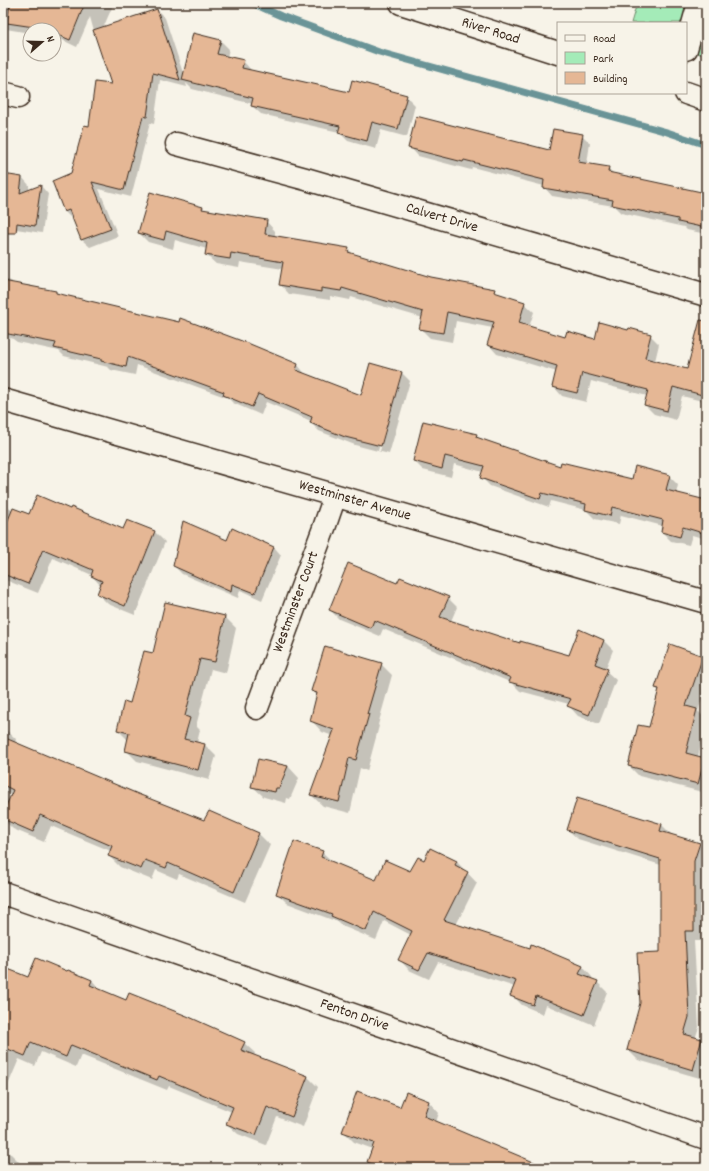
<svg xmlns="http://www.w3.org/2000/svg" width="709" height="1171" font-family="Dekko,sans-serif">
	<rect width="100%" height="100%" fill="#f7f3e8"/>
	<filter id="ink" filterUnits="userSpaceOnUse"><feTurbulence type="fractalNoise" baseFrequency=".025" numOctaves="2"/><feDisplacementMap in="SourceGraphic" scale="8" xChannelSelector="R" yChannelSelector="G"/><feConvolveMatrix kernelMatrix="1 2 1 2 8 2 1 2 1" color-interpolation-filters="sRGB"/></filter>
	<g filter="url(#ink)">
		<!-- green -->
		<path fill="#a4ebb8" stroke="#708a6b" d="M637,3h69v53l-20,-7v-26h-55z"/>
		<!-- shadow -->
		<g fill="#0003" fill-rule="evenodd">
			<path d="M3,3h111l-11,25 54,-18 8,8 19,58 36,-36 9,9 -2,8 16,4 9,10 97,22 57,3 9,9 -8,32 -26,-7 -5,19 -28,-8 -9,-9 -78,-18 -9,-8 1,-2 -61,-15 -6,-6 1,4 -27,-7 -6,44 -4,-1 -19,74 -32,-8 19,47 -28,11 -8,-7 -8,-21h-2l-7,-7 7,-38 18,-47 22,-42 -16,-55 -3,-2 -3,-11 -13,30 -23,-11v-6h-15l-5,-3 -1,3h-3v3l-24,-4 -1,7h-2z"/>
			<path d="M582,135l8,8 -3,21 21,4 7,7 91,19v40l-19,-4 -3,-3 -63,-14 -7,-7 -62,-10 -8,-9v-1l-72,-19 -1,3 -53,-14 -8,-9 140,4z"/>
			<path d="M3,175l19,2 7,8v6l12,-5 7,8 -6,39 -39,-6z"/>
			<path d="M202,208l3,3 61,10 9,10v5l73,13 6,6 77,23 63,12 4,5 26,8 10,9 -5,15 37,11 29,2 34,-9 21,4 9,9 -4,17 32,9 19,-13v45l-24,-6 -6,24 -22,-6 -9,-9 2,-9 -56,-15 -5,21 -24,-6 -9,-10 4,-14 -60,-18 -9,-10 5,-16 -37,-7 -4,21 -22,-4 -9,-9 2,-11 -72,-21 -1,3 -20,-4v4l-41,-6 -9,-10 3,-15 -43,-7 -1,6 -23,-4 -10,-9 1,-6 -32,-9 -2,9 -25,-7 -9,-9zM648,340h2l-6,23 -2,-1z"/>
			<path d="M3,279l8,2 3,3 41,8 3,3 191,50 49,20 8,10 56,22 39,-25 9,9 -21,73 -34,-9 -36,-14 -8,-8v-2l-45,-19 -5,13 -28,-12 -5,-5 -91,-33 -2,10 -24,-5 -3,-3 -44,-11 -5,-5 -42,-9 -4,-3 -10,-3zM399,377h2l-21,74h-2z"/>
			<path d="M476,435l4,4 80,28 73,13 36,-4 9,9 -2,9 24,6 1,-2 4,1 1,-2v42l-14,-4 -3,10 -18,-4 -9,-9 1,-6 -42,-11 -2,9 -24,-5 -9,-9 -35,-9 -2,6 -59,-21 -9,-9 2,-5 -29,-8 -3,13 -28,-7 -9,-9z"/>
			<path d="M3,505l26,11 95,14 3,-9 28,11 10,10 -30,73 -27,-11 -10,-10 3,-8 -9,-10v-1l-39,-17 -15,35 -35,-14z"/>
			<path d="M228,541l46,6 7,8 -19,45 -22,-10 -2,8 -56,-24 -8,-8z"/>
			<path d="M398,585l50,13 9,9 -6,14 70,23 48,12 11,-25 24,10 9,9 -8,20 11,10 -17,44 -21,-8 -9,-10v-2l-49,-13 -8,-8 -129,-54 -3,7 -41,-17 -9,-9z"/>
			<path d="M166,603l59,14 11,11 -10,45 -15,-4 -15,57 4,4 -3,13 8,2 11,11 -7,24 -72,-19 -11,-11 2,-10 -10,-10 36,-76z"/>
			<path d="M671,646l32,11 3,3v27l-8,24 8,8v3l-8,35 8,3v33l-67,-17 -10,-10 21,-37 9,-38 -3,-3z"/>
			<path d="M381,664l11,11 -14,50 1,1 -12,45 -7,-3 -10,45 -27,-7 -12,-11 22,-59 -11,-4 -11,-12 6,-24 -4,-5z"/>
			<path d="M3,727l13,12 -1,4 123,52 67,27 4,-10 50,22 11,11 -25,57 -66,-28 -2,5 -21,-9 -4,10 -32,-13 -11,-11 2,-5 -60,-25 -7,16 -31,-13 -10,-10v-3l9,-21 -9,-4z"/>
			<path d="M259,760l29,6 11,12 -9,21 -3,-1 -1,5 -22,-6 -12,-11z"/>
			<path d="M578,799l84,26 10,10 27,9 7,7v13l-2,7 -1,70h-9l5,86 -4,12 6,1 5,5v22l-3,12 -65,-19 -10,-10 33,-97v-88l-83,-26 -10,-9z"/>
			<path d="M431,849l26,13 20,21 -21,42 126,41 10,11 -1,3 6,2 10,10 -13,33 -48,-20 -3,9 -21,-9 -10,-10 3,-8 -77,-25 -9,17 -20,-9 -10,-11 12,-24 -27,-14 -8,19 -34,-14 -4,-4 -51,-19 -10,-10 45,-41 11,10 44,20 34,-10 14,-11z"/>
			<path d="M3,978l89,2 10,12 142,51 11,10 -1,3 54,21 10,10 -15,40 -26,-10 -11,28 -28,-11 -11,-10 5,-12 -63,-26 -2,4 -86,-35 -5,12 -35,-15 -6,14 -16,-7 -16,38z"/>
			<path d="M406,1094l23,8 10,11 -3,9 109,46h-171l-6,-6 5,-13 -19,-7 -11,-11 58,-23z"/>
			<path d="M3,1151l8,3 11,11 -2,3h-17z"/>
		</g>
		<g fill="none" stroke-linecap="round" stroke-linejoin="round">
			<!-- stream -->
			<path stroke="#6b9497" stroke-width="7" d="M252,3l29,13 98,36 288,80 39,13"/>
		</g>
		<!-- building -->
		<g fill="#e5b795" stroke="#3b2a1e">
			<path d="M10,3h75l-15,37 -16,-7v-3l-47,-7z"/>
			<path d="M157,9l23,71 -27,-7 -6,44 -4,-1 -19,74 -32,-8 19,47 -30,11 -12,-30 -5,2 -12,-31 19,-8 13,-48 5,1 6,-44 16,2 -18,-54z"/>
			<path d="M193,33l28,7 -4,14 27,6 -2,8 107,24 3,-12 55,15 -9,34 -26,-7 -5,19 -29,-8 2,-7 -89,-20 2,-8 -71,-18z"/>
			<path d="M416,116l133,34 4,-21 30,5 -5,28 31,5 -1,5 98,21v35l-28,-6v-3l-66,-14 1,-5 -70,-12 1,-8 -80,-20 -1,2 -55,-14z"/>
			<path d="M3,174l19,3 -2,16 21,-8 -6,41 -18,-3 -1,10h-13z"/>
			<path d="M150,192l53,15 -1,2 65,11 -2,14 84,14 -1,4 83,25 64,12 -1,3 31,10 -6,21 46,14 2,-6 28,8 4,-17 29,8 1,-2 22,6 -6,24 42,11 13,-49 6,1v75l-33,-9 -6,24 -23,-6 4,-15 -66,-17 -5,20 -25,-6 5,-21 -70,-21 7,-23 -47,-10 -4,21 -24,-4 4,-17 -81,-24 -1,3 -20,-3v4l-42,-7 4,-23 -52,-9 -1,6 -25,-4 2,-12 -41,-12 -2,9 -26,-7z"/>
			<path d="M3,281l53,10v2l123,29 1,-4 70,26 48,20 -2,6 65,25 9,-32 32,9 -21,74 -36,-9 -35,-14 2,-6 -54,-23 -6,13 -29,-12 1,-3 -96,-35 -2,10 -25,-6v-2l-47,-11 2,-5 -53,-10z"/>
			<path d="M423,421l54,13 -1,3 84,29 1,-4 71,17 3,-13 35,9 -4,15 40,10v34l-23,-7 -3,10 -19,-5 2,-12 -51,-13 -2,9 -25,-6 1,-6 -44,-11 -2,6 -60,-21 4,-12 -39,-10 -3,13 -29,-8z"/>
			<path d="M37,495l33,14 1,-2 52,22 4,-9 28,11 -30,75 -28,-12 5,-13 -11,-5 2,-6 -50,-21 -15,35 -25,-10v-42l10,-24 16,6z"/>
			<path d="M183,521l44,19 5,-12 42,19 -19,46 -23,-9 -1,8 -58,-26z"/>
			<path d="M348,563l49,20 3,-6 49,20 -9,20 80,26v-2l49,14 10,-26 25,11 -9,24 13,5 -19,46 -22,-9 4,-7 -62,-17 2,-4 -137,-58 -3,8 -42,-18z"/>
			<path d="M165,602l60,14 -10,46 -15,-3 -15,57 5,2 -6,21 21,5 -7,26 -73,-19 4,-18 -12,-3 7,-29 6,2 14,-52 9,2z"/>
			<path d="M670,644l33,12 -17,50 11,3 -11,44 19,5 -7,26 -70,-18 10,-41 11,2 10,-38 -4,-1z"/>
			<path d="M325,646l57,17 -15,51h2l-13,46 -7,-2 -10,44 -29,-7 24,-65 -24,-9 7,-28 -6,-2z"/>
			<path d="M3,737l135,57 66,26 5,-9 50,22 -25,59 -66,-29 -2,5 -21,-8 -4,9 -33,-13 4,-10 -72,-31 -7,17 -30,-13v-6l10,-23 -10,-5z"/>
			<path d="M258,759l30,7 -9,22h-3l-1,4 -24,-5z"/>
			<path d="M577,798l85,26 -2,7 40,12 -6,18v70h-9l4,86 -5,17 18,5 -9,31 -66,-20 13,-47 -3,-50 23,-1v-93l-93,-29z"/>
			<path d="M294,841l29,10 -2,6 55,23 9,-20 25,11 8,-14 6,3 6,-12 27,13 -2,4 13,7 -24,48 86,28 1,-4 52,22 -4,8 19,7 -14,34 -48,-19 -3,9 -23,-9 6,-15 -88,-28 -9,17 -21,-10 14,-29 -38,-19 -8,19 -35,-15 1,-2 -56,-20z"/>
			<path d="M36,958l31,13 1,-1 24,10 -2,5 36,15 3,-7 58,23 58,26 -4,8 67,26 -16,41 -25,-10 -11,28 -30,-11 7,-17 -74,-31 -2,4 -86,-35 -5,12 -35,-15 -6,14 -22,-9v-80l25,10z"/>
			<path d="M357,1091l43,16 6,-15 23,9 -5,15 124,52h-165l-16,-6 7,-19 -32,-11z"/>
		</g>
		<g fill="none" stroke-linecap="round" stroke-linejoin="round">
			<!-- minor casing -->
			<g stroke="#3b2a1e" stroke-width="25">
				<g id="minor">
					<path id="s1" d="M401,3l157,50"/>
					<path d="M686,49l13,-46"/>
					<path d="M3,93l15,4"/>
					<path d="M686,93l20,7"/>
					<path id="s2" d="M177,144l129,35 400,116"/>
					<path id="s3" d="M3,400l703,202"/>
					<path id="s4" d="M257,708l67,-180 11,-32"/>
					<path id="s5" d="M3,893l703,245"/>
				</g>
			</g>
			<!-- minor -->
			<use href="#minor" stroke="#f7f3e8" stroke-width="22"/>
		</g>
	</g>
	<g text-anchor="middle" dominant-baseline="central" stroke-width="3.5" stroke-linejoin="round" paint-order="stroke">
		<!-- street labels -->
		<g font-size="15" fill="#3b2a1e" stroke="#f7f3e8">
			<text stroke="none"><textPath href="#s1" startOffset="94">River Road</textPath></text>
			<text stroke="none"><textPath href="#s2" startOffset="275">Calvert Drive</textPath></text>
			<text stroke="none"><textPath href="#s3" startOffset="366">Westminster Avenue</textPath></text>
			<text stroke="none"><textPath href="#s4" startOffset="113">Westminster Court</textPath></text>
			<text stroke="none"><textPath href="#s5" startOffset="372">Fenton Drive</textPath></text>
		</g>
	</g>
	<!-- margin -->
	<rect width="709" height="1171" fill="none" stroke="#f7f3e8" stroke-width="16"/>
	<rect x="8" y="8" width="693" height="1155" fill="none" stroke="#3b2a1e" stroke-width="1.5" filter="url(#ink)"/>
	<!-- legend -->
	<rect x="557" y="22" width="130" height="72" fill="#f7f3e8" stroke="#aca397"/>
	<rect x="565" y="35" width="20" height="6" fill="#f7f3e8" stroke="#aca397"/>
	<text x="593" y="42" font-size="12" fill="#3b2a1e">Road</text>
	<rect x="565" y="52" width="20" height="12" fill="#a4ebb8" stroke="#aca397"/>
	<text x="593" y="62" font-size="12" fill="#3b2a1e">Park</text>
	<rect x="565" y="72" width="20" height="12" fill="#e5b795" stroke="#aca397"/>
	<text x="593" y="82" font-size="12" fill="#3b2a1e">Building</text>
	<!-- north arrow -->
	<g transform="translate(42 42) rotate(70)"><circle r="19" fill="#f7f3e8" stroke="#aca397"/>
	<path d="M0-3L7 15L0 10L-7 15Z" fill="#3b2a1e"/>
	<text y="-6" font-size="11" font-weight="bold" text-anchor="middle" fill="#3b2a1e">N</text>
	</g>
</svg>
